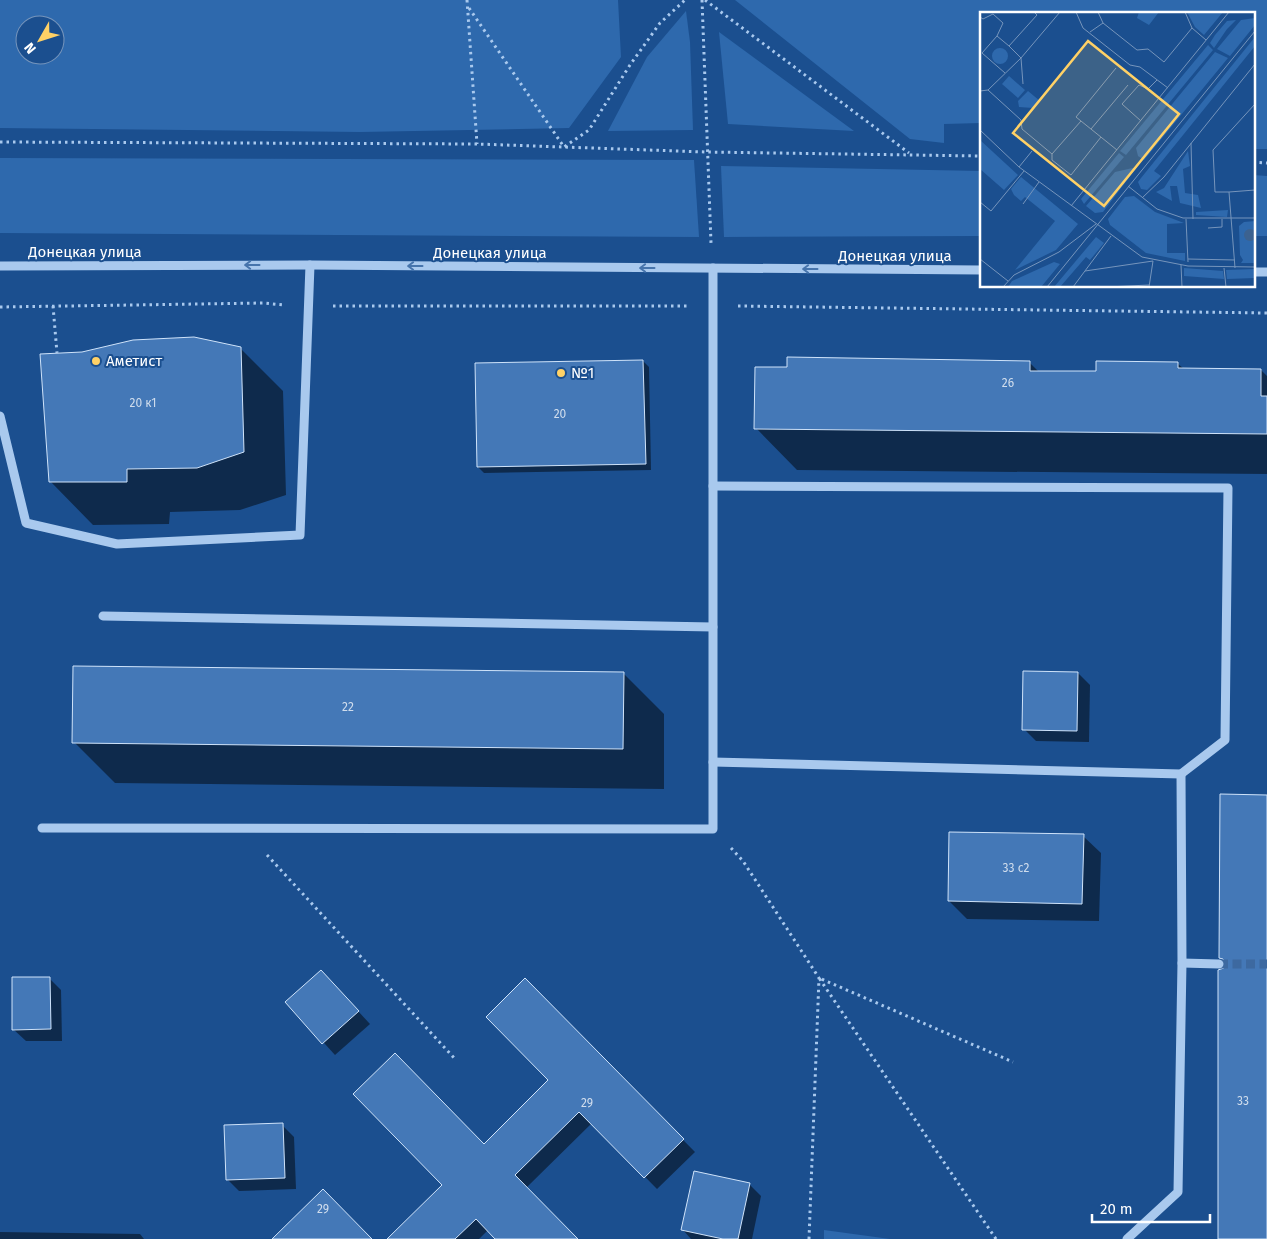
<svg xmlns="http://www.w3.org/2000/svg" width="1267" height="1239" font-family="'Fira Sans',sans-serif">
	<rect width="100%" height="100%" fill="#1b4f8f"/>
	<!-- green -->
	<g fill="#2e69ad" fill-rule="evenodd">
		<path d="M0,0h618l3,57 -52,71 -209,4 -360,-4zM25,25h30v30h-30z"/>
		<path d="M735,0h532v149h-14v-135h-272v109l-37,1v19l-34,-4z"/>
		<path d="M686,11l4,31 3,88 -85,1 39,-74z"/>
		<path d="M719,32l135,99 -126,-7z"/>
		<path d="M0,158l694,2 5,77 -699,-4z"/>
		<path d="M721,166l260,5v65l-257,1z"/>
		<path d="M1253,175l14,1v60h-14z"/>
		<path d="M824,1230l66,9h-66z"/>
	</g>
	<!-- shadow -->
	<g fill="#0007">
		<path d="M240,348l43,43 3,104 -46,15 -70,2 -1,12 -76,1 -42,-43z"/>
		<path d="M643,361l6,6 2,103 -167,3 -6,-6z"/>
		<path d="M1029,362l10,10 58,1 80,-10 7,6 77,1 6,6v98l-470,-4 -41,-42z"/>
		<path d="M623,673l41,41v75l-549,-6 -41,-41z"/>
		<path d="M1078,673l12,12 -1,57 -53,-1 -12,-12z"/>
		<path d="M1083,836l18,17 -2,68 -132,-2 -18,-18z"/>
		<path d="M49,978l12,12 1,51h-36l-13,-12z"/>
		<path d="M525,980l170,172 -38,37 -65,-66 -66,65 50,51h-79l-9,-9 -9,9h-90l161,-159z"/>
		<path d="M333,984l37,40 -35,31 -48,-53z"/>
		<path d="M282,1125l12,12 2,52 -57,2 -12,-12z"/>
		<path d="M749,1184l12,12 -9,43h-61l-8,-9z"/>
		<path d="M0,1232l140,2 4,5h-144z"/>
	</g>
	<!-- building -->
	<g fill="#4478b7" stroke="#cfe3fa">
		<path d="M194,337l47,10 3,105 -47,16 -70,1v13h-78l-9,-128 42,-2 51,-12z"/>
		<path d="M787,357l243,4v10h66v-10l82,1v6l83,1v27h6v38l-513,-5 1,-62h32z"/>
		<path d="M643,360l3,104 -169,3 -2,-104z"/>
		<path d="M73,666l551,6 -1,77 -551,-6z"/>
		<path d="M1023,671l55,1 -1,59 -55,-1z"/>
		<path d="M1220,794l47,1v444h-49v-269l6,-2 1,-4 -2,-5 -4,-1z"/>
		<path d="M949,832l135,2 -2,70 -134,-3z"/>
		<path d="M321,970l38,41 -37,33 -37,-42z"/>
		<path d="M12,977h38l1,52 -39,1z"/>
		<path d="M525,978l159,161 -40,39 -65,-66 -64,63 63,64h-83l-19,-20 -21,20h-68l55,-54 -89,-91 42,-41 89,91 64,-64 -62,-63z"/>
		<path d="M283,1123l2,55 -59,2 -2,-55z"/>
		<path d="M694,1171l56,12 -12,56h-15l-42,-9z"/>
		<path d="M323,1189l49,50h-100z"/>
	</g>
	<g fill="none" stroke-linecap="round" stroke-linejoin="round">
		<!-- minor-tunnel -->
		<path stroke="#3d69a0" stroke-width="9" stroke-dasharray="9 4.5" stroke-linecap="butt" d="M1219,964h48"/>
		<!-- path -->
		<g stroke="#a9c9ee" stroke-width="3" stroke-dasharray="2.5 4" stroke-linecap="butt">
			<path d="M467,0l10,144"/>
			<path d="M702,0l9,243"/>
			<path d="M705,0l204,153"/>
			<path d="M469,8l95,139 25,-17 41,-65 30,-42 25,-23"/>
			<path d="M0,142l477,2 229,8 275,4"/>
			<path d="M1253,162l14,1"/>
			<path d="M53,306l4,47"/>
			<path d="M333,306h356"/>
			<path d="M738,306l529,7"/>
			<path d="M0,307l264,-4 20,2"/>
			<path d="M731,848l12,13 76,117 -10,261"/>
			<path d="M267,855l189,205"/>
			<path d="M996,1239l-177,-261 194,84"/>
		</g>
		<!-- minor -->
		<g stroke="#a9c9ee" stroke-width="9">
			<path d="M0,266l310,-1 671,5"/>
			<path d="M1253,272h14"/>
			<path d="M0,416l26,107 91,21 183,-9 10,-270"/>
			<path d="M103,616l610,11"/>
			<path d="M713,762l468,12 44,-34 3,-252 -515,-2"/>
			<path d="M42,828l671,1v-561"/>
			<path d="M1182,963l37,1"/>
			<path d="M1127,1239l51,-47 4,-229 -1,-189"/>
		</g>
	</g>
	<!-- one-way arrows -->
	<defs><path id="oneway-shaft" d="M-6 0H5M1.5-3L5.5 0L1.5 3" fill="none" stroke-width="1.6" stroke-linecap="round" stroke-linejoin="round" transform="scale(1.25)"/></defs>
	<g stroke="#4674ac">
		<use href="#oneway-shaft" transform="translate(252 265) rotate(180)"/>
		<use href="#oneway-shaft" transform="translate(415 266) rotate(-180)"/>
		<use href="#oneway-shaft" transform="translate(647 268) rotate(-180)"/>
		<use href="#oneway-shaft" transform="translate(810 269) rotate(-180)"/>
	</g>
	<!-- markers -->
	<g fill="#ffd166" stroke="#1b4f8f" stroke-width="2">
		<circle cx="96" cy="361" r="5"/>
		<circle cx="561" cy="373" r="5"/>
	</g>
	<g text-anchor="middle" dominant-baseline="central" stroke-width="4" stroke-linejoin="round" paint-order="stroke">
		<!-- number labels -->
		<g font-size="12" fill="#d0dded">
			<text x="1008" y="383">26</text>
			<text x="143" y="403">20 к1</text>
			<text x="560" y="414">20</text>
			<text x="348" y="707">22</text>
			<text x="1016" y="868">33 с2</text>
			<text x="1243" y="1101">33</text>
			<text x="587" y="1103">29</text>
			<text x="323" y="1209">29</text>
		</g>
		<!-- street labels -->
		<g font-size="15" fill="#fff" stroke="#1b4f8f">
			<text x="85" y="252">Донецкая улица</text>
			<text x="490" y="253">Донецкая улица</text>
			<text x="895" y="256">Донецкая улица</text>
		</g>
		<!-- poi labels -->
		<g font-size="15" fill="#fff" stroke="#1b4f8f" text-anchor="start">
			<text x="106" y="361">Аметист</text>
			<text x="571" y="373">№1</text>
		</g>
	</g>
	<!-- overview -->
	<g transform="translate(980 12)">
		<rect width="275" height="275" fill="#1b4f8f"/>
		<path d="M159,0h20l-10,13 -12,-7zM207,0h36l-19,23 -9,-8zM275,6v7l-25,31 -13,-7 24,-29zM256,8l-9,9 -13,19 -4,-5 5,-8 12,-14zM275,25v9l-101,125 7,5 -14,14 -6,-1 -3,-7 3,-4zM228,33l5,5 -87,105 -6,-4zM12 44a8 8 0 1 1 16 0a8 8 0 1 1-16 0ZM235,40l13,6 -84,102 -6,-4 -2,-8zM29,64l16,14 -7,8 -16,-14zM48,79l12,10 -7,7 -14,-1 -1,-6zM0,128l38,35 -14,15 -24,-21zM208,139l2,15 -7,3 2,24 13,2 3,13 -21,-5 -3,-17h-7l2,15 -16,-9 8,-4zM139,141l5,4 -40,47 -3,-5zM157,155l-34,45 -8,1 -9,-7 29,-34zM41,165l57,47 -22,26 -41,20 40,-49 -30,-24 -4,4 -7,-6 -3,-6zM154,184l21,16 29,11 -17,1v29h18v8l-39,-8 -36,-28 -2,-6 17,-22zM248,198l-1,7 -31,-2v-3zM275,209v42h-14l2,-3 -3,-5 -1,-29 5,-4zM116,225l8,6 -14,17 -4,-3 -26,30h-6zM74,250l6,2 -19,23h-33l4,-6zM204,256l39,3 1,8 -40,-3zM275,257v9l-28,1 -1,-9z" fill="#2e69ad"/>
		<path d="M264 223a6 6 0 1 1 12 0a6 6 0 1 1-12 0Z" fill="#3c6290"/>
		<path fill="none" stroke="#7695bc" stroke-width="1" d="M96,0l7,16 47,37 10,2 28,21M205,0l7,16M0,5l3,2 10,-5 10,9 -6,13M123,11l34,27 11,-1 16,13 28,-34 14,12M110,20l13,-9 -5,-11M136,56l-40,49 41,33M25,61l-23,-20 15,-17 12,10M43,72l-2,-26 39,-46M8,78l33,-32 -12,-12 28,-31 -3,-3M0,79l8,-1 33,30 1,9 30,25M101,109l-29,33v6l19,15 30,-38M161,109l-19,-17 17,-19 9,4 9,-9M111,117l37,-44M0,118l39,37 123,90 46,9 67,1M211,131l2,76M39,155l13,-16M148,174l29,23 26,9h72M249,180h-14l-2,-42 42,-46M162,186l22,-21 91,-113M0,190l11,9 33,-40M43,192l16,-22M91,194l158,-194M206,207l2,43M228,216l14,-1v-8M0,247l28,22M208,247l47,1M201,253l1,22M244,256l2,19M255,256l-6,-76 26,-2M105,259l68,-10 -4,26M23,275l11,-12 45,-23 37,-28M67,275l208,-256M93,275l38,-51M127,275l42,-2"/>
		<path fill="#ffd166" fill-opacity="0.15" stroke="#ffd166" stroke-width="2.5" d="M108,29l91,73 -75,92 -91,-73z"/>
		<rect width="275" height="275" fill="none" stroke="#fff" stroke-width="2.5"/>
	</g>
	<!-- north arrow -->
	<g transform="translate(40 40) rotate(231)"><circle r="24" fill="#1b4f8f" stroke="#7695bc"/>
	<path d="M0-4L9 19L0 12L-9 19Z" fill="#ffd166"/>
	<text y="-8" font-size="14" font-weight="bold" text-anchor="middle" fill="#ffffff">N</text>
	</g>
	<!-- scale -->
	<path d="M1092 1214v8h118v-8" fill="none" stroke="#ffffff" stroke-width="2.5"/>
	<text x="1100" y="1214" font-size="15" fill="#ffffff" stroke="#1b4f8f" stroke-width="4" paint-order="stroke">20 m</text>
</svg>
